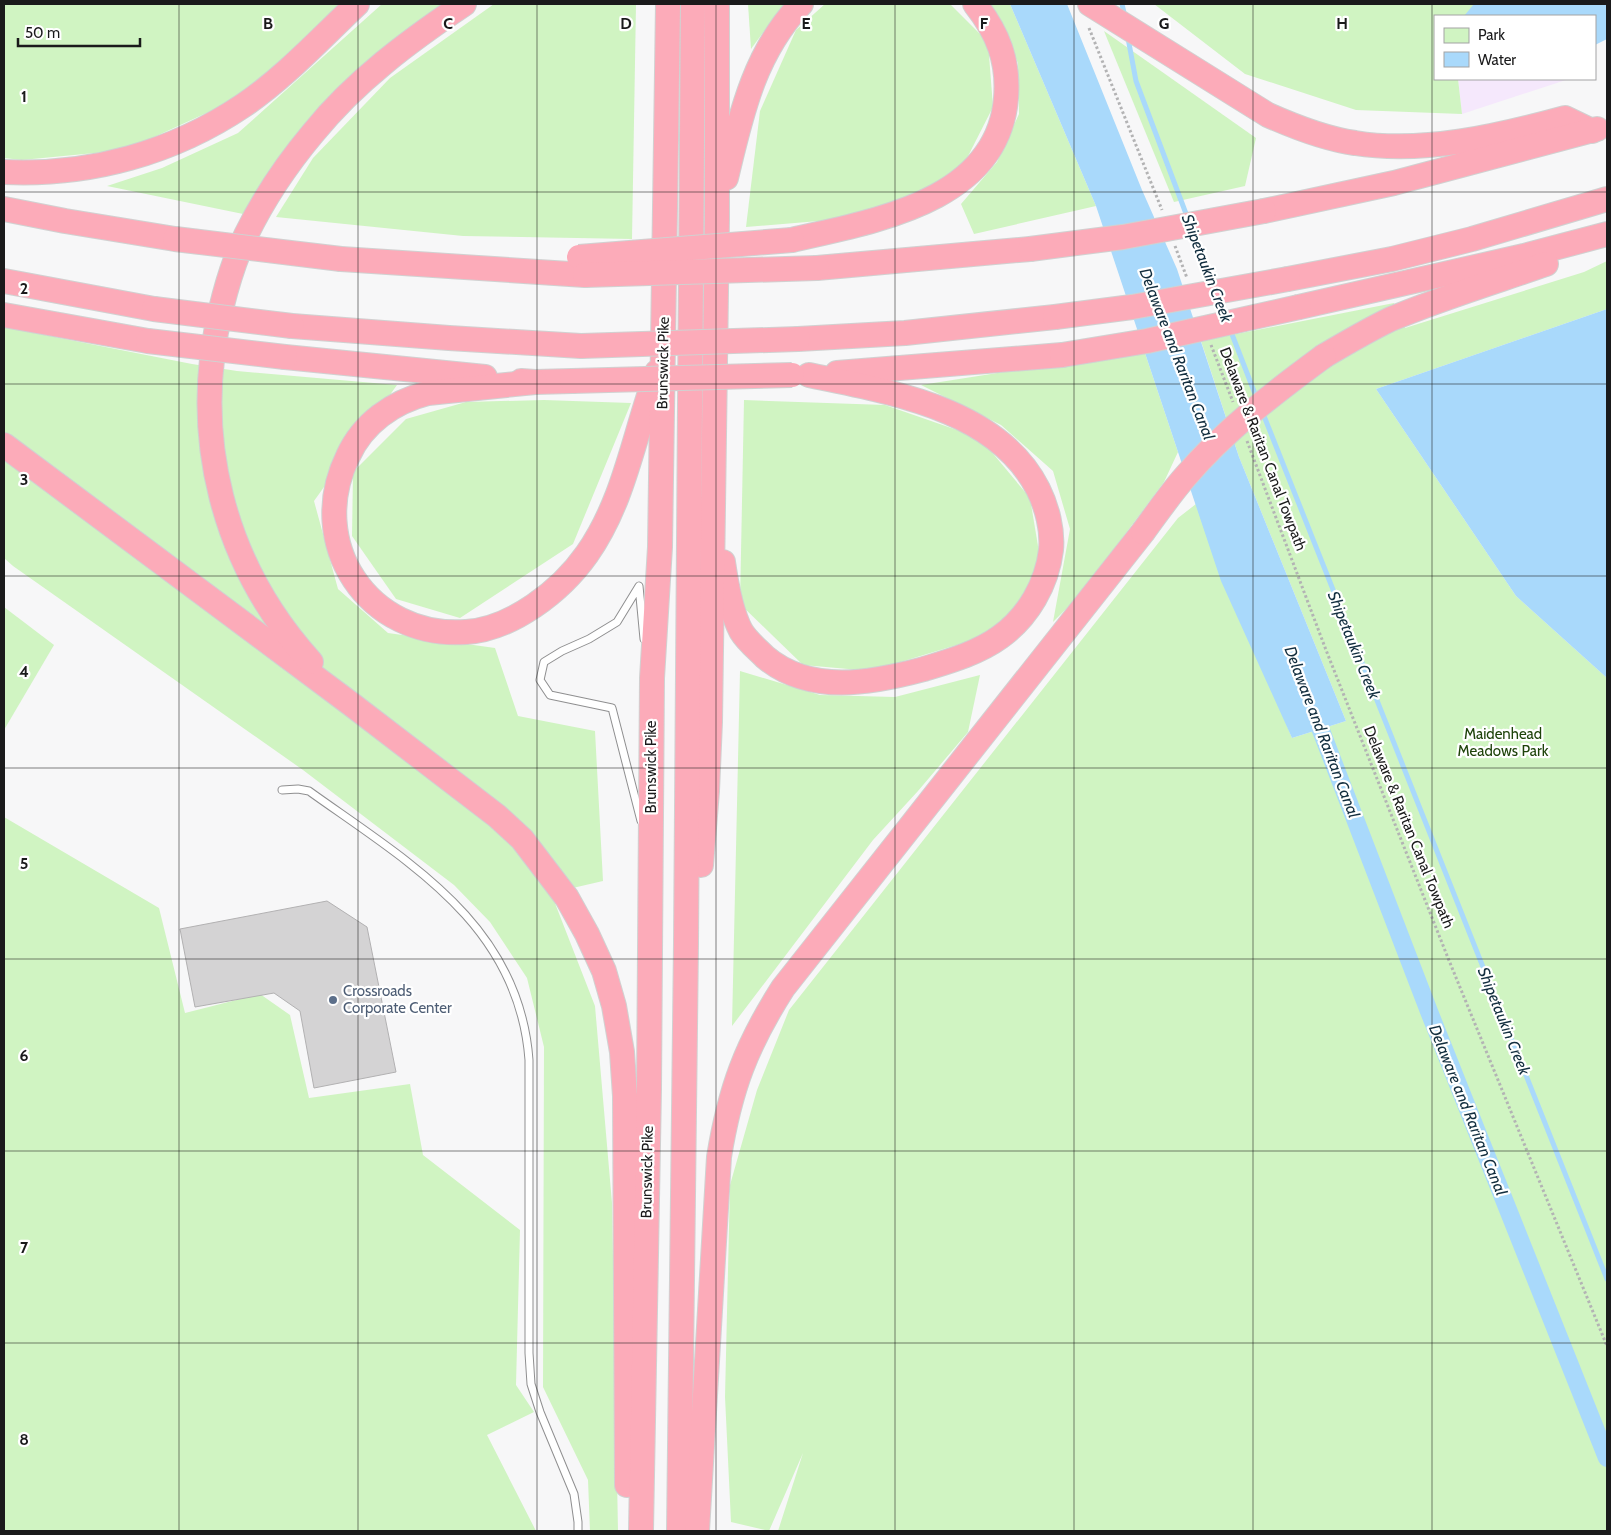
<svg xmlns="http://www.w3.org/2000/svg" width="1611" height="1535" font-family="Cabin,sans-serif">
	<rect width="100%" height="100%" fill="#f7f7f8"/>
	<!-- commercial -->
	<path fill="#f5e8fc" d="M1458,79h111l-107,35z"/>
	<!-- green -->
	<g fill="#d0f4c2">
		<path d="M4,4h338l-103,94 -113,52 -104,10 -18,-2z"/>
		<path d="M382,4h72l-74,53 -132,158 -141,-29 55,-18 76,-35z"/>
		<path d="M494,4h142l-4,235 -169,-3 -187,-19 37,-59 77,-80z"/>
		<path d="M748,4h36l-33,45z"/>
		<path d="M825,4h125l38,38 5,65 -29,57 -55,39 -78,17 -85,7 14,-116 36,-81z"/>
		<path d="M987,4h23l86,202 -122,28 -13,-30 36,-42 22,-48 -1,-51 -25,-54z"/>
		<path d="M1154,4h330l-10,12h-39v63h23l4,35 -106,-4 -111,-36z"/>
		<path d="M1104,31l152,107 -11,48 -71,16z"/>
		<path d="M1607,261v48l-231,80 140,207 91,82v853h-829l25,-78 -34,78 -38,-9 -6,-125 5,-212 27,-95 32,-80 389,-492 18,-14 96,234 54,-17 -107,-264 -38,-116 193,-38 11,25 179,-56z"/>
		<path d="M4,327l188,37 45,7 160,14 -83,116 24,88 50,44 107,15 23,68 77,15 8,150 -52,12 44,113 17,197 6,328h-28l-2,-51 -45,-93 1,-340 -17,-69 -37,-56 -36,-37 -151,-115 -290,-204 -9,-8z"/>
		<path d="M1144,350l34,102 -14,30 -85,114 -26,26 17,-93 -17,-58 -52,-46 -80,-40z"/>
		<path d="M544,400l87,3 -58,141 -113,74 -64,-19 -44,-63 1,-64 53,-53 60,-17z"/>
		<path d="M744,400l141,5 95,33 50,60 11,66 -26,52 -42,24 -102,31 -68,-6 -63,-61z"/>
		<path d="M4,607l50,38 -50,85z"/>
		<path d="M740,671l80,24 75,2 85,-22 -12,57 -50,59 -45,49 -141,186z"/>
		<path d="M4,817l155,91 26,105 75,-19 30,21 19,83 101,-14 13,71 97,75 -4,155 18,27 -47,23 49,96h-532z"/>
	</g>
	<!-- water -->
	<g fill="#a9d9fb">
		<path d="M1010,4h57l75,186 35,79 62,188 107,264 -54,17 -71,-157 -125,-375z"/>
		<path d="M1474,4h133v35l-12,6v-29h-131z"/>
		<path d="M1607,309v369l-91,-82 -140,-207z"/>
	</g>
	<g fill="none" stroke-linecap="round" stroke-linejoin="round">
		<!-- stream -->
		<g stroke="#a9d9fb" stroke-width="5">
			<path d="M1122,4l3,13"/>
			<path d="M1128,38l8,43 52,138"/>
			<path d="M1193,231l21,55"/>
			<path d="M1218,297l8,20"/>
			<path d="M1230,329l27,70"/>
			<path d="M1262,411l345,868"/>
		</g>
		<!-- canal -->
		<path stroke="#a9d9fb" stroke-width="18" d="M1312,707l118,307 177,444"/>
	</g>
	<!-- building -->
	<path fill="#d4d3d4" stroke="#b2b1b2" d="M327,901l40,26 29,145 -82,16 -14,-77 -26,-18 -79,14 -15,-78z"/>
	<g fill="none" stroke-linecap="round" stroke-linejoin="round">
		<!-- lane casing -->
		<g stroke="#8f8f90" stroke-width="9">
			<g id="lane">
				<path d="M282,790l16,-1 11,2c99,71 210,133 220,269v293l2,31 9,28 34,82 4,28v9"/>
				<path d="M641,821l-29,-113 -62,-13 -10,-15 4,-18 18,-11 27,-12 28,-17 22,-36 5,53"/>
			</g>
		</g>
		<!-- highway casing -->
		<g stroke="#d1d1d1" stroke-width="26">
			<g id="highway">
				<path d="M1090,4l178,111c27,12 57,24 87,28 68,11 144,-7 210,-25l27,13"/>
				<path d="M4,172c86,4 169,-19 240,-67 40,-27 78,-68 113,-101"/>
				<path d="M726,178c15,-63 28,-125 75,-174"/>
				<path d="M4,209l61,12 110,18"/>
				<path d="M1264,211l130,-28 203,-54"/>
				<path d="M792,240c81,-19 206,-38 214,-142 3,-37 -8,-65 -31,-94"/>
				<path d="M341,259l244,16"/>
				<path d="M817,268l213,-19"/>
				<path d="M1288,279l104,-20 80,-20 135,-40"/>
				<path d="M4,281l150,28"/>
				<path d="M1299,307l225,-51 83,-22"/>
				<path d="M4,315l144,26"/>
				<path d="M292,326l157,12 132,8"/>
				<path d="M798,339l107,-6 150,-16"/>
				<path d="M1324,356c22,-13 44,-26 67,-37 50,-21 103,-37 155,-55"/>
				<path d="M285,357l200,20"/>
				<path d="M837,373l225,-18"/>
				<path d="M521,381l14,1 37,-1"/>
				<path d="M535,382l-107,11c-35,9 -65,30 -80,63 -43,87 20,183 118,176 46,-3 95,-41 121,-78 38,-54 47,-120 70,-182"/>
				<path d="M4,445l347,259 146,112 25,23 45,59 20,36 17,37 10,35 8,46 3,44 2,389"/>
				<path d="M723,562c3,21 8,50 18,69 6,10 16,18 24,26 45,38 107,26 159,12 26,-8 54,-16 76,-32 28,-20 47,-53 51,-87 2,-20 -4,-43 -13,-61 -41,-81 -149,-97 -229,-114"/>
				<path d="M311,662c-88,-97 -121,-226 -90,-353 6,-25 14,-51 25,-74 18,-37 41,-71 67,-102 42,-52 96,-92 151,-129"/>
				<path d="M701,865l6,-74 3,-69 7,-503v-215"/>
				<path d="M641,1531l8,-442 3,-411 8,-131 8,-543"/>
				<path d="M679,1531l7,-588 7,-939"/>
				<path d="M697,1531l22,-374c11,-68 27,-111 64,-169l360,-456"/>
			</g>
		</g>
		<!-- path -->
		<g stroke="#b3b3b4" stroke-width="3" stroke-dasharray="2.5 2.5" stroke-linecap="butt">
			<path d="M1089,28l73,182"/>
			<path d="M1175,246l12,32"/>
			<path d="M1211,345l22,57"/>
			<path d="M1247,441l79,209 122,308 159,388"/>
		</g>
		<!-- lane -->
		<use href="#lane" stroke="#fff" stroke-width="7"/>
		<!-- highway -->
		<use href="#highway" stroke="#fcabb9" stroke-width="24"/>
		<!-- highway-bridge casing -->
		<g stroke="#d1d1d1" stroke-width="26" stroke-linecap="butt">
			<g id="highway-bridge">
				<path d="M175,239l166,20"/>
				<path d="M1030,249l93,-12 141,-26"/>
				<path d="M579,257l213,-17"/>
				<path d="M585,275l232,-7"/>
				<path d="M154,309l138,17"/>
				<path d="M1055,317l77,-10 156,-28"/>
				<path d="M148,341l137,16"/>
				<path d="M581,346l217,-7"/>
				<path d="M1062,355l85,-14 152,-34"/>
				<path d="M572,381l220,-6"/>
				<path d="M1143,532c14,-19 27,-38 42,-55 40,-47 90,-85 139,-121"/>
			</g>
		</g>
		<!-- highway-bridge -->
		<use href="#highway-bridge" stroke="#fcabb9" stroke-width="24"/>
	</g>
	<!-- grid -->
	<path fill="none" stroke="#1a1a1b" stroke-width="1" stroke-opacity="0.55" d="M179,4v1527M358,4v1527M537,4v1527M716,4v1527M895,4v1527M1074,4v1527M1253,4v1527M1432,4v1527M4,192h1603M4,384h1603M4,576h1603M4,768h1603M4,959h1603M4,1151h1603M4,1343h1603"/>
	<!-- markers -->
	<circle fill="#5c6f8a" stroke="#fff" stroke-width="2" cx="333" cy="1000" r="5"/>
	<g text-anchor="middle" dominant-baseline="central" stroke-width="4.5" stroke-linejoin="round" paint-order="stroke">
		<!-- street labels -->
		<g font-size="15" fill="#1a1a1b" stroke="#fff">
			<text transform="translate(663 363) rotate(-89)">Brunswick Pike</text>
			<text transform="translate(1263 449) rotate(69)">Delaware &amp; Raritan Canal Towpath</text>
			<text transform="translate(651 767) rotate(-90)">Brunswick Pike</text>
			<text transform="translate(1409 827) rotate(68)">Delaware &amp; Raritan Canal Towpath</text>
			<text transform="translate(647 1172) rotate(-89)">Brunswick Pike</text>
		</g>
		<!-- park labels -->
		<g font-size="15" fill="#1e430a" stroke="#fff">
			<text x="1503" y="734">Maidenhead<tspan x="1503" dy="17">Meadows Park</tspan></text>
		</g>
		<!-- service labels -->
		<g font-size="15" fill="#4e5e75" stroke="#fff" text-anchor="start">
			<text x="343" y="991">Crossroads<tspan x="343" dy="17">Corporate Center</tspan></text>
		</g>
		<!-- water labels -->
		<g font-size="16" font-style="italic" fill="#122e3f" stroke="#fff">
			<text transform="translate(1207 268) rotate(69)">Shipetaukin Creek</text>
			<text transform="translate(1177 354) rotate(69)">Delaware and Raritan Canal</text>
			<text transform="translate(1354 645) rotate(68)">Shipetaukin Creek</text>
			<text transform="translate(1322 732) rotate(69)">Delaware and Raritan Canal</text>
			<text transform="translate(1504 1021) rotate(68)">Shipetaukin Creek</text>
			<text transform="translate(1468 1110) rotate(68)">Delaware and Raritan Canal</text>
		</g>
	</g>
	<g font-size="16" text-anchor="middle" font-weight="bold" fill="#1a1a1b" stroke="#fff" stroke-width="4.5" stroke-linejoin="round" paint-order="stroke">
		<text x="268" y="29">B</text>
		<text x="448" y="29">C</text>
		<text x="626" y="29">D</text>
		<text x="806" y="29">E</text>
		<text x="984" y="29">F</text>
		<text x="1164" y="29">G</text>
		<text x="1342" y="29">H</text>
		<text x="24" y="102">1</text>
		<text x="24" y="294">2</text>
		<text x="24" y="485">3</text>
		<text x="24" y="677">4</text>
		<text x="24" y="869">5</text>
		<text x="24" y="1061">6</text>
		<text x="24" y="1253">7</text>
		<text x="24" y="1445">8</text>
	</g>
	<!-- border -->
	<rect width="1611" height="1535" fill="none" stroke="#1a1a1b" stroke-width="10"/>
	<!-- legend -->
	<rect x="1434" y="15" width="162" height="65" fill="#ffffff" stroke="#a3a3a4"/>
	<rect x="1444" y="28" width="25" height="15" fill="#d0f4c2" stroke="#a3a3a4"/>
	<text x="1478" y="40" font-size="15" fill="#1a1a1b">Park</text>
	<rect x="1444" y="52" width="25" height="15" fill="#a9d9fb" stroke="#a3a3a4"/>
	<text x="1478" y="65" font-size="15" fill="#1a1a1b">Water</text>
	<!-- scale -->
	<path d="M18 38v8h122v-8" fill="none" stroke="#1a1a1b" stroke-width="2.5"/>
	<text x="25" y="38" font-size="15" fill="#1a1a1b" stroke="#ffffff" stroke-width="4" paint-order="stroke">50 m</text>
</svg>
